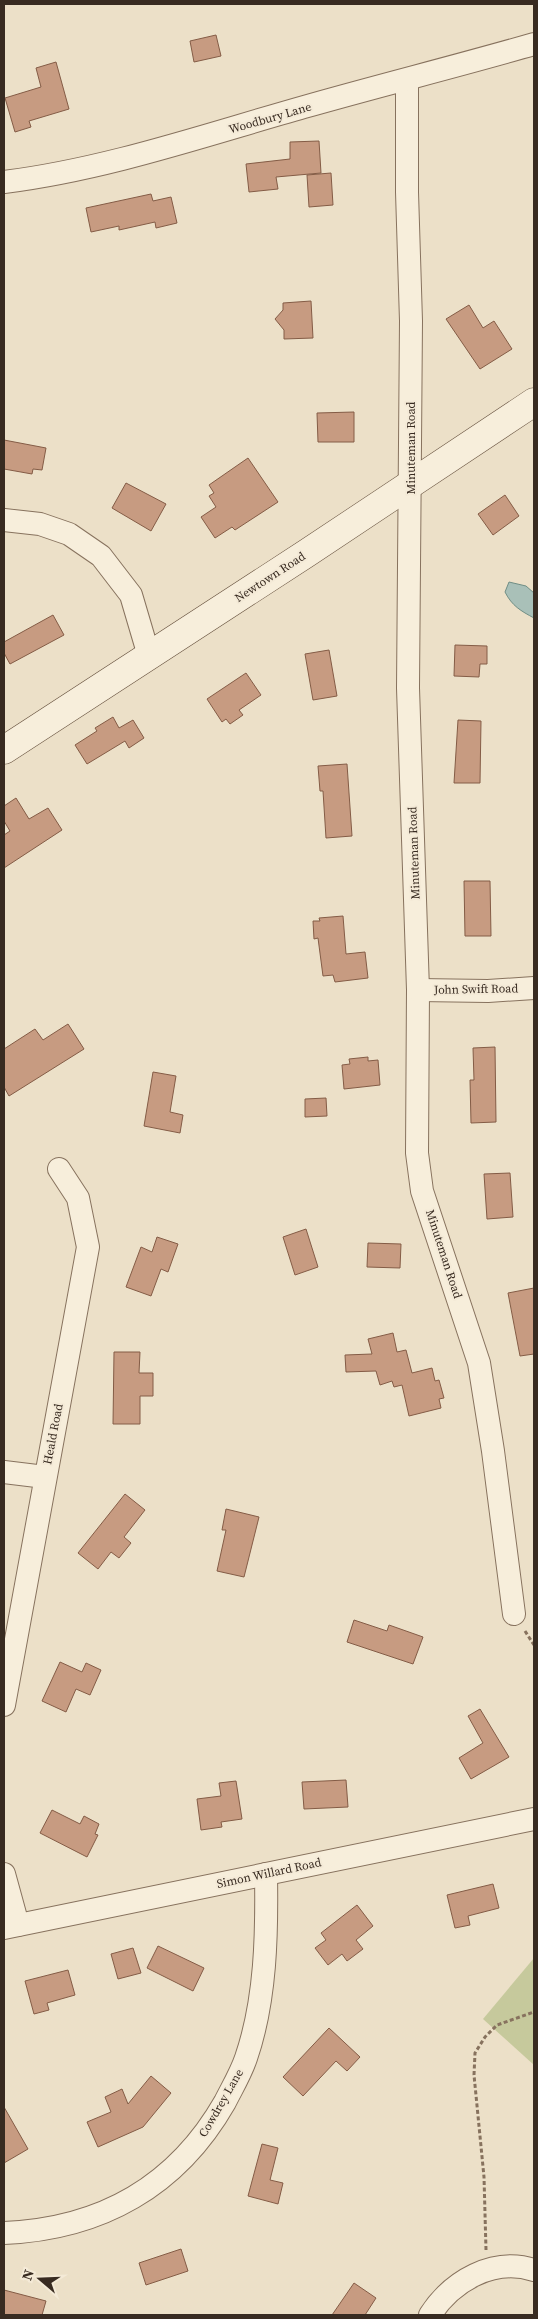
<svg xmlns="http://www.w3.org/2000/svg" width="538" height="2319" font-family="'Source Serif 4',serif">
	<rect width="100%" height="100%" fill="#ece0c8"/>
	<!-- green -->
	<path fill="#c6c99c" d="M534,1958v107l-51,-46z"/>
	<!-- water -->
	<path fill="#a9c0b8" stroke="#708e85" d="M509,582l17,4 8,7v25c-13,-7 -22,-12 -29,-26z"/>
	<!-- building -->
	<g fill="#c79b81" stroke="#845c46">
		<path d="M216,35l5,21 -27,6 -4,-21z"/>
		<path d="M56,62l13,47 -40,12 2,6 -16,5 -10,-34 36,-11 -5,-19z"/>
		<path d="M319,141l2,32 -45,4 2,12 -29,3 -3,-28 44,-5v-17z"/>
		<path d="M331,173l2,32 -24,2 -2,-32z"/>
		<path d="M151,194l2,7 18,-4 6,26 -21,5 -1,-6 -36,8v-4l-28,6 -5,-24z"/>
		<path d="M311,301l2,37 -29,1v-9l-9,-11 8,-9v-7z"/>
		<path d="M469,305l14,23 11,-7 18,28 -32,20 -34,-50z"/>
		<path d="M354,412v30h-36l-1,-29z"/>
		<path d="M4,440l42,8 -4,22 -9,-1 -1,5 -28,-5z"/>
		<path d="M248,458l30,44 -43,28 -3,-3 -17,11 -14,-21 15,-10 -7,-11 5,-3 -5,-8z"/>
		<path d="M126,483l40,21 -15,27 -39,-23z"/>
		<path d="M505,495l14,21 -26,19 -15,-21z"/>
		<path d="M53,615l11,20 -54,29 -6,-11v-11z"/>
		<path d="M455,645l32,1v18h-7l-1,13 -25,-1z"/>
		<path d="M329,650l8,46 -24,4 -8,-46z"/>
		<path d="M246,673l15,22 -22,15 4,5 -13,9 -4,-5 -4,3 -15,-23z"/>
		<path d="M113,717l6,11 14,-8 11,18 -15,10 -4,-7 -38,23 -12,-19 22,-14 -2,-3z"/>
		<path d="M458,720l23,1 -1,62h-26z"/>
		<path d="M347,764l5,72 -26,2 -3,-47h-3l-2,-25z"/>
		<path d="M16,798l13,21 19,-11 14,22 -58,38v-33l6,-4 -6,-10v-15z"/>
		<path d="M464,881h26l1,55h-26z"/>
		<path d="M343,916l3,38 19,-2 3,26 -33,4 -2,-7 -10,1 -5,-38 -4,1 -1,-18h7l-1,-3z"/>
		<path d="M68,1024l16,25 -75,47 -5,-9v-38l31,-20 8,11z"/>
		<path d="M495,1047l1,75 -25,1 -1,-43h4l-1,-32z"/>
		<path d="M368,1057v4l10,-1 2,25 -36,4 -2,-24 8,-1 -1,-5z"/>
		<path d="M153,1072l23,4 -6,36 13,3 -3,18 -36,-7z"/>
		<path d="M326,1098l1,18 -22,1v-18z"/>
		<path d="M510,1173l3,44 -26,2 -3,-45z"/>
		<path d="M306,1229l12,38 -23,8 -12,-38z"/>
		<path d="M157,1237l21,7 -10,28 -7,-3 -10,27 -25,-9 15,-40 11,5z"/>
		<path d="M368,1243l33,1 -1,24 -33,-1z"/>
		<path d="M534,1288v66l-14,2 -12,-63z"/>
		<path d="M393,1333l4,19 9,-2 6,23 20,-5 3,13 4,-1 5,18 -5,1 2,9 -32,8 -7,-31 -8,2 -2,-6 -12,4 -4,-14 -30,1 -1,-17 27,-1 -4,-15z"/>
		<path d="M114,1352h26l-1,21h14v23h-13v28h-27z"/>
		<path d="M125,1494l20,16 -21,27 7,6 -12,15 -8,-6 -13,17 -20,-16z"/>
		<path d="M226,1509l33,8 -15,60 -27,-6 9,-41h-4z"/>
		<path d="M354,1620l33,11 2,-6 34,12 -10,27 -66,-22z"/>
		<path d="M60,1662l22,10 4,-9 15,7 -11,25 -14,-6 -10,23 -24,-11z"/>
		<path d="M480,1709l29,48 -38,22 -12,-21 24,-15 -15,-27z"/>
		<path d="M346,1780l2,27 -44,2 -2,-27z"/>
		<path d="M236,1781l6,38 -21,3 1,5 -21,3 -4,-31 24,-3 -2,-13z"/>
		<path d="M52,1810l28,14 4,-8 15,8 -4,10 3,1 -11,22 -47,-24z"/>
		<path d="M493,1884l6,24 -31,8 2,9 -15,3 -8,-33z"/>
		<path d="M357,1905l16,21 -17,14 7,9 -16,12 -5,-7 -14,11 -13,-17 11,-8 -5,-7z"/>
		<path d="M158,1946l46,22 -11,23 -46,-23z"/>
		<path d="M133,1948l8,25 -23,6 -7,-25z"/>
		<path d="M68,1970l7,25 -28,8 2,7 -15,4 -9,-33z"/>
		<path d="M329,2028l31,29 -13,14 -11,-10 -33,35 -20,-19z"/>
		<path d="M151,2076l20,17 -28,34 -45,20 -11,-25 24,-10 -6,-15 17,-8 6,15z"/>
		<path d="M4,2107l24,42 -24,14z"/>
		<path d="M262,2144l16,4 -8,32 13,3 -5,21 -30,-8z"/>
		<path d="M181,2249l7,22 -42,14 -7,-22z"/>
		<path d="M354,2283l22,15 -11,17h-33z"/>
		<path d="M4,2290l42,11 -4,14h-38z"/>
	</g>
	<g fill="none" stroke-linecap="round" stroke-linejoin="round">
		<!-- street casing -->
		<g stroke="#87725e" stroke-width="24">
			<g id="street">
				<path d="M407,80v112l4,129 -3,367 10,302 -1,163 5,38 57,172 14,88 21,163"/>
				<path d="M4,182c103,-13 201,-47 300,-75 77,-22 154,-41 230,-63"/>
				<path d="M4,520l36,4 29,10 32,22 30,39 18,61"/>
				<path d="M418,990l70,1 46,-3"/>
				<path d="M4,1472l41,5"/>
				<path d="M4,1705l84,-458 -10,-49 -19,-29"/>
				<path d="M4,1874l14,51"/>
				<path d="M4,1928l530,-109"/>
				<path d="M4,2233c97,-4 173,-47 221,-131 7,-14 16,-29 21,-44 20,-58 21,-124 20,-184"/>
				<path d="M430,2315c22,-34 63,-58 104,-45"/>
			</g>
		</g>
		<!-- secondary casing -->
		<g stroke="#695441" stroke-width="29">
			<path id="secondary" d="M4,750l303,-197 227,-151"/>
		</g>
		<!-- path -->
		<g stroke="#87725e" stroke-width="3" stroke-dasharray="4 2.5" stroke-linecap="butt">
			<path d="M525,1631l9,14"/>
			<path d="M486,2250l-2,-73 -10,-102 1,-22 10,-16 12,-12 37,-13"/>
		</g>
		<!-- street -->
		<use href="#street" stroke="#f7eedb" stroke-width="22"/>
		<!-- secondary -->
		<use href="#secondary" stroke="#f7eedb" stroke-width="28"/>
	</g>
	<g text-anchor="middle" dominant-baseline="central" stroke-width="4" stroke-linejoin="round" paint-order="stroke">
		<!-- street labels -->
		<g font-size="12" fill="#382b21" stroke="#f4ead7">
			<text transform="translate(270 118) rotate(-16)">Woodbury Lane</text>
			<text transform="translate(411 448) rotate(-90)">Minuteman Road</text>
			<text transform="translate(270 577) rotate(-33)">Newtown Road</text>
			<text transform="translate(414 853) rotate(-92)">Minuteman Road</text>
			<text transform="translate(476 989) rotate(-1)">John Swift Road</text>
			<text transform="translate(444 1254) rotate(72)">Minuteman Road</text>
			<text transform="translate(53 1434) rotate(-79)">Heald Road</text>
			<text transform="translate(269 1873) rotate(-12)">Simon Willard Road</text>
			<text transform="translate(221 2103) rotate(-60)">Cowdrey Lane</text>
		</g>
	</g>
	<!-- border -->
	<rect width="538" height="2319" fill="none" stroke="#382b21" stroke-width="10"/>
	<!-- north arrow -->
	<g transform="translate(40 2279) rotate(289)" stroke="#f4ead7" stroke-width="4" paint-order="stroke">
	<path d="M0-4L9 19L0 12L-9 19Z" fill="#382b21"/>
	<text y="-8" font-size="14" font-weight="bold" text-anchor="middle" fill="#382b21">N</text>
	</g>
</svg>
